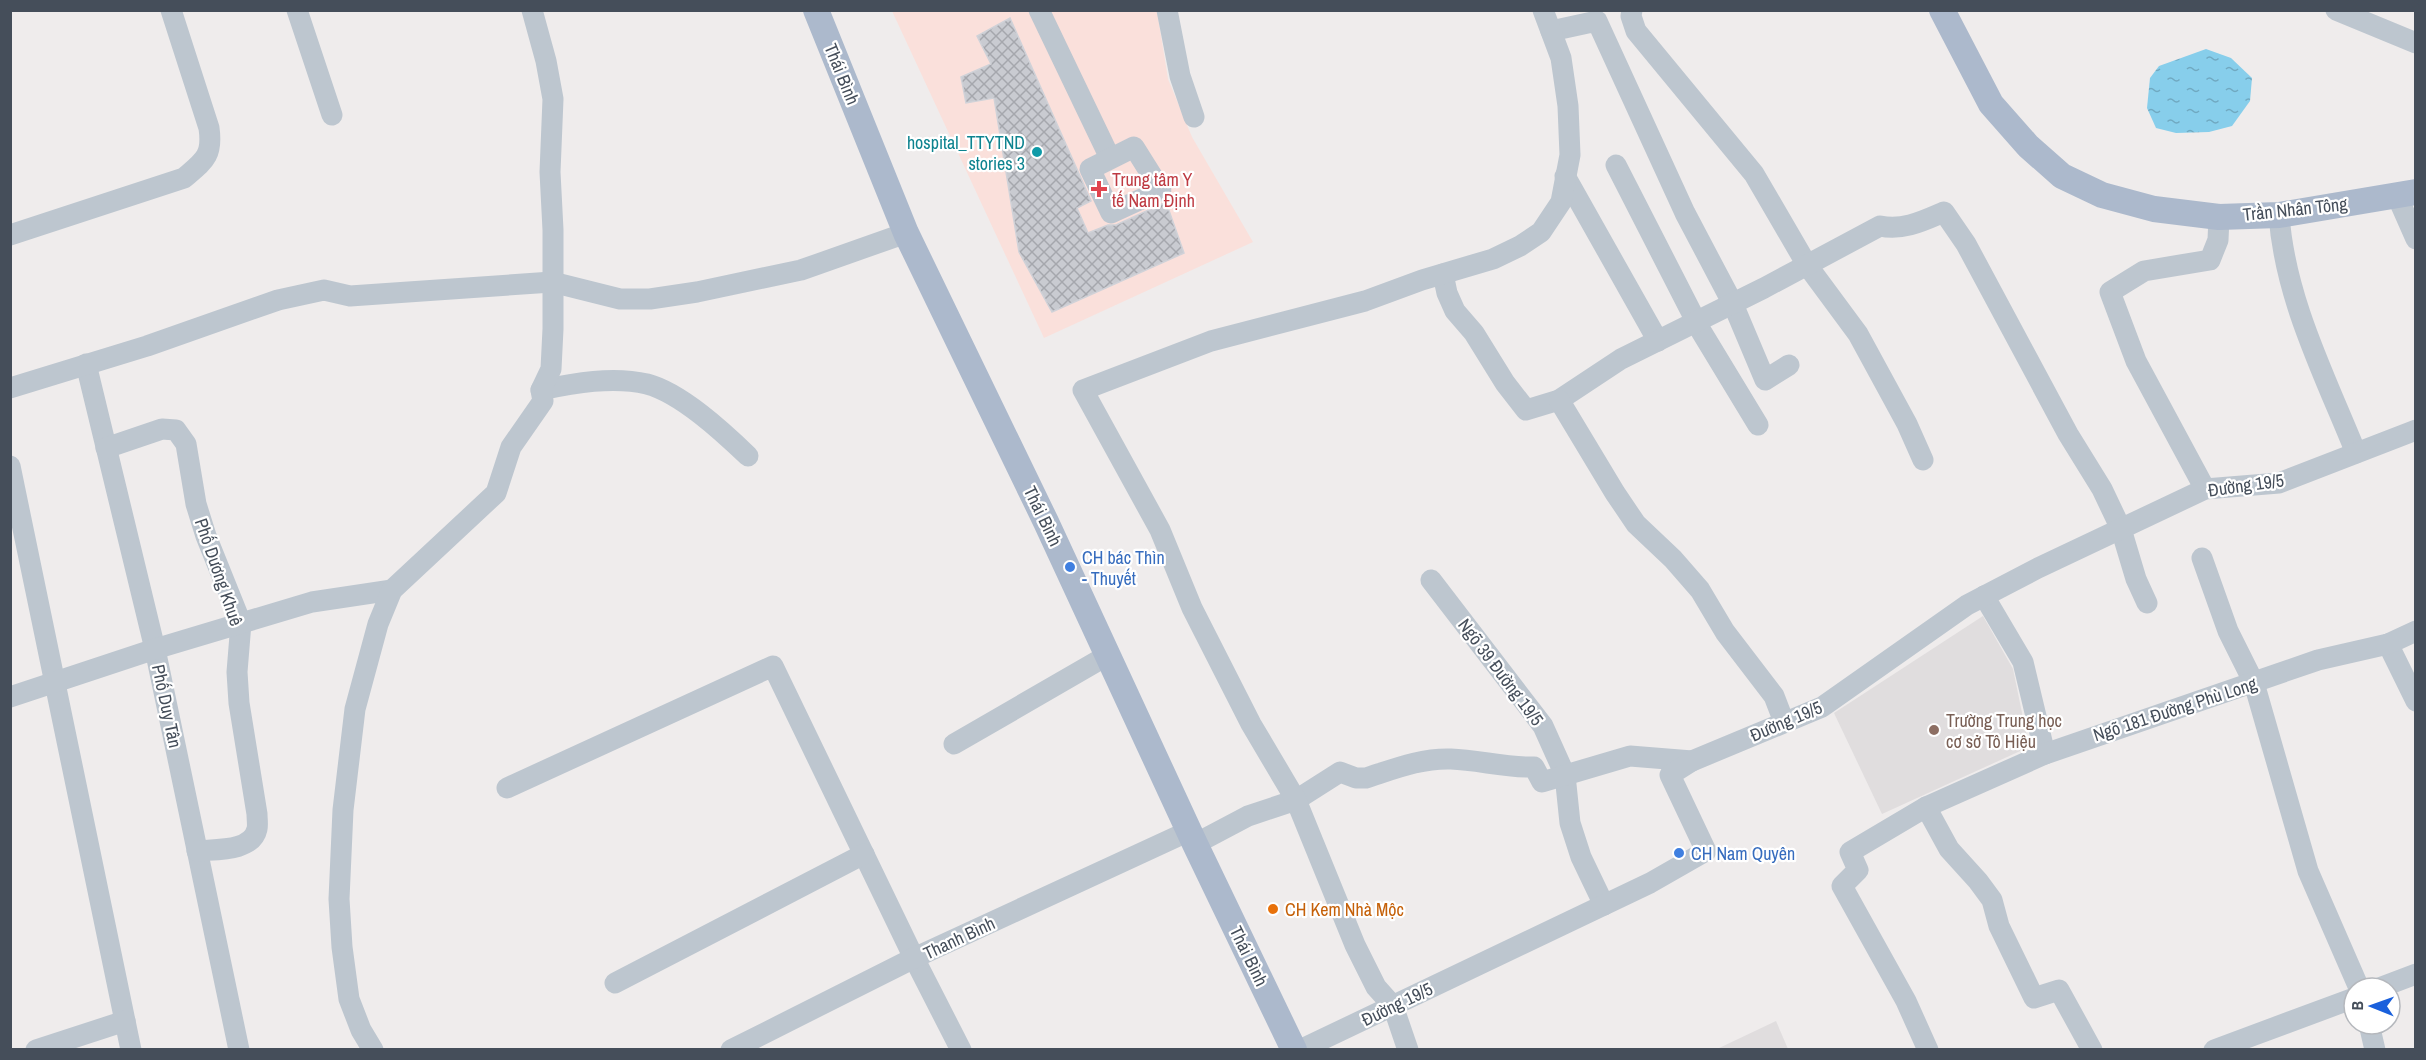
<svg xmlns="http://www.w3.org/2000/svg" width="2426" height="1060" font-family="'Archivo Narrow',sans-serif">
	<defs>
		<pattern id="water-ripples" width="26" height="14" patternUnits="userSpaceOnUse" patternTransform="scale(1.5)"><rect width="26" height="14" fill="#87ceeb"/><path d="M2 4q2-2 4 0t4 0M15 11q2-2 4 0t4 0" fill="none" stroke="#70a9c1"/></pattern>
		<pattern id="building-cross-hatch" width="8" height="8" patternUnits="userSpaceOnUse" patternTransform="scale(1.5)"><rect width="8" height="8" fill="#c9cbd1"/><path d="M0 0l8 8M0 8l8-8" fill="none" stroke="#a5a7ad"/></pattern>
	</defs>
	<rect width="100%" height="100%" fill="#efecec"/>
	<!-- education -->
	<g fill="#e0ddde">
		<path d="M1983,616l30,53 16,78 -147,67 -48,-101z"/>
		<path d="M1776,1021l12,28h-71z"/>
	</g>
	<!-- medical -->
	<path fill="#fae0db" d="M892,11h265l11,68 24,58 61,105 -209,96z"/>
	<!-- water -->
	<path fill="url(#water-ripples)" d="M2206,49l25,9 21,20 -2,23 -18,25 -23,6 -33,1 -20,-5 -9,-20 3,-30 9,-12z"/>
	<!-- building -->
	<path fill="url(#building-cross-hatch)" stroke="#d0d2d8" stroke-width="1.5" d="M1010,18l81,183 -14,7 11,25 20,-8h8l50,-23 18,51 -132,59 -33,-60 -25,-154 -28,5 -5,-26 30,-13 -14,-28z"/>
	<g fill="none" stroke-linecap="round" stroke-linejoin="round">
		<!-- minor -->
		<g stroke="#bdc6cf" stroke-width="21">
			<path d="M297,10l35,105"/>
			<path d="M1039,10l71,148"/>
			<path d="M1167,10l13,66 14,41"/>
			<path d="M1632,10l-1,6 5,15 118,143 53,91 51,69 49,90 16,36"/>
			<path d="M2336,10l80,33"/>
			<path d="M1551,31l46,-10 88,192 48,91 32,76 24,-15"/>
			<path d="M1134,147l27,43 -50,23 -21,-44z"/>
			<path d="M1616,165l85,166 57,94"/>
			<path d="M1565,176l93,165"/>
			<path d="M2397,196l19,43"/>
			<path d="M2279,215c6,84 46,161 77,238"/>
			<path d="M10,235l174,-57c20,-17 29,-22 25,-50l-38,-118"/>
			<path d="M1443,274l4,19 8,18 19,22 31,50 21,27 33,-10 62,-41 143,-71 116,-62c23,5 43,-5 64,-14l22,32 102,190 34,55 19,40 15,50 11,24"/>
			<path d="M86,364l69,285 84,401"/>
			<path d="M10,388l137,-42 131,-46 46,-10 26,6 202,-14 68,17h30l47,-7 104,-22 105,-37"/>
			<path d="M541,390c33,-7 72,-14 106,-6 34,9 76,48 101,72"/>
			<path d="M1559,400l56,93 21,31 37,35 27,31 25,42 49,64 10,26"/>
			<path d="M106,448l56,-19 14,1 10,14 10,60 10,32 35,87 -4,49 2,31 18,111c0,5 1,11 0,15 -5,23 -42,20 -60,22"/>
			<path d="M10,466l121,584"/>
			<path d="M2205,489l-69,-128 -26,-69 34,-21 66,-11 8,-20 1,-23"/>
			<path d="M2202,558l26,73 26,52 54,188 51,117"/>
			<path d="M1431,580l112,146 22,49 5,48 11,34 23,48"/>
			<path d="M1984,596l39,66 22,92"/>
			<path d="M2388,644l28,57"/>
			<path d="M10,697l145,-48 157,-47 80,-12"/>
			<path d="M954,744l154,-89"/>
			<path d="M507,788l266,-122 141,292 47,92"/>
			<path d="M1926,807l23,42 29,32 14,19 7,26 35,72 25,-8 33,60"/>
			<path d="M1195,844l53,-28 48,-16 44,-28 16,6h10c28,-9 55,-20 85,-19 28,1 55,9 83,8l8,15 88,-26 62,5"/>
			<path d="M615,983l249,-129"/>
			<path d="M2379,988l37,-14"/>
			<path d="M2369,1024l6,26"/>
			<path d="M36,1050l89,-29"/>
			<path d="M373,1050l-12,-20 -12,-31 -7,-52 -3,-48 4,-89 12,-101 23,-85 14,-34 104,-97 15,-46 32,-46 -2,-11 10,-21 2,-40v-99l-3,-58 3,-73 -7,-38 -14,-51"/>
			<path d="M731,1050l183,-92 275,-127"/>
			<path d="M1300,1050l350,-167 56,-32 -36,-76 22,-14 130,-54 145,-102 71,-37 167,-79 74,-6 137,-53"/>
			<path d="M1408,1050l-15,-44 -17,-19 -21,-42 -59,-145 -45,-76 -59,-116 -32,-78 -77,-140 128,-49 154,-40 57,-21 71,-21 27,-13 21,-14 20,-30 9,-47 -2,-49 -7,-48 -18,-48"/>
			<path d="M1928,1050l-22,-49 -64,-115 16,-16 -8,-18 76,-45 119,-53 273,-94 70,-16 28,-13"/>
			<path d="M2214,1050l140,-52"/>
		</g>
		<!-- major -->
		<g stroke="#acb9cc" stroke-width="26">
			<path d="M816,10l90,223 140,289 149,322 99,206"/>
			<path d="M1942,10l49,94 37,42 34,30 40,19 52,14 65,8 60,-2 137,-23"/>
		</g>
	</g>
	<!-- markers -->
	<circle fill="#0f9aa8" stroke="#fff" stroke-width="2" cx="1037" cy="152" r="6"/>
	<path fill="#e0444e" stroke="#fff" stroke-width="2" d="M1096 180h6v6h6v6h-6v6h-6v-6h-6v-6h6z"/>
	<g fill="#3f7fe0" stroke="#fff" stroke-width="2">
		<circle cx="1070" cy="567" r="6"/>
		<circle cx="1679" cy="853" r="6"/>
	</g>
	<circle fill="#8d6e63" stroke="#fff" stroke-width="2" cx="1934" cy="730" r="6"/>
	<circle fill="#e8710a" stroke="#fff" stroke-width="2" cx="1273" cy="909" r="6"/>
	<g text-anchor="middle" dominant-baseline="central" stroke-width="4.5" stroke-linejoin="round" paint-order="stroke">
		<!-- street labels -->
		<g font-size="18" fill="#454e5a" stroke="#fff">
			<text transform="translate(842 74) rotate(68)">Thái Bình</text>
			<text transform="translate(2295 209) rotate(-6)">Trần Nhân Tông</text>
			<text transform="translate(2246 485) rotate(-8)">Đường 19/5</text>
			<text transform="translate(1043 516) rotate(64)">Thái Bình</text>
			<text transform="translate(219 572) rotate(71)">Phố Dương Khuê</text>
			<text transform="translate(1501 672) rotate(53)">Ngõ 39 Đường 19/5</text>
			<text transform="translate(167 706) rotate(78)">Phố Duy Tân</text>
			<text transform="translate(2175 709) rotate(-18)">Ngõ 181 Đường Phù Long</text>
			<text transform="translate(1786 721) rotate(-23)">Đường 19/5</text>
			<text transform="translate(959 938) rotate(-25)">Thanh Bình</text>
			<text transform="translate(1249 956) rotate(64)">Thái Bình</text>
			<text transform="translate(1397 1004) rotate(-26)">Đường 19/5</text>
		</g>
		<!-- culture labels -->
		<g font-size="18" fill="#0d838f" stroke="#fff" text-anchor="end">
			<text x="1025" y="142">hospital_TTYTND<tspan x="1025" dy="21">stories 3</tspan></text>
		</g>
		<!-- health labels -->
		<g font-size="18" fill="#be3a42" stroke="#fff" text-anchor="start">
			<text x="1112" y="179">Trung tâm Y<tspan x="1112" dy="21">tế Nam Định</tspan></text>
		</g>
		<!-- shop labels -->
		<g font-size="18" fill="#366cbe" stroke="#fff" text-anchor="start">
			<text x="1082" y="557">CH bác Thìn<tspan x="1082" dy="21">- Thuyết</tspan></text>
			<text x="1691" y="853">CH Nam Quyên</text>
		</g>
		<!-- education labels -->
		<g font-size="18" fill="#785e54" stroke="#fff" text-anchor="start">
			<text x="1946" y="720">Trường Trung học<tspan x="1946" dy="21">cơ sở Tô Hiệu</tspan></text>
		</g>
		<!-- food labels -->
		<g font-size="18" fill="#c56008" stroke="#fff" text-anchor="start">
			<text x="1285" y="909">CH Kem Nhà Mộc</text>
		</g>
	</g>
	<!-- border -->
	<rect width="2426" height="1060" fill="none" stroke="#454e5a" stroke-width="24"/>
	<!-- north arrow -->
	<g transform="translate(2372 1006) rotate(271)"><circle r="28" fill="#ffffff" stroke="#b5b8bd" stroke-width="1.5"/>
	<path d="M0-4.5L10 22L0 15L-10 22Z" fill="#1a60dc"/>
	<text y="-9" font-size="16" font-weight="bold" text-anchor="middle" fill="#454e5a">B</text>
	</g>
</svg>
